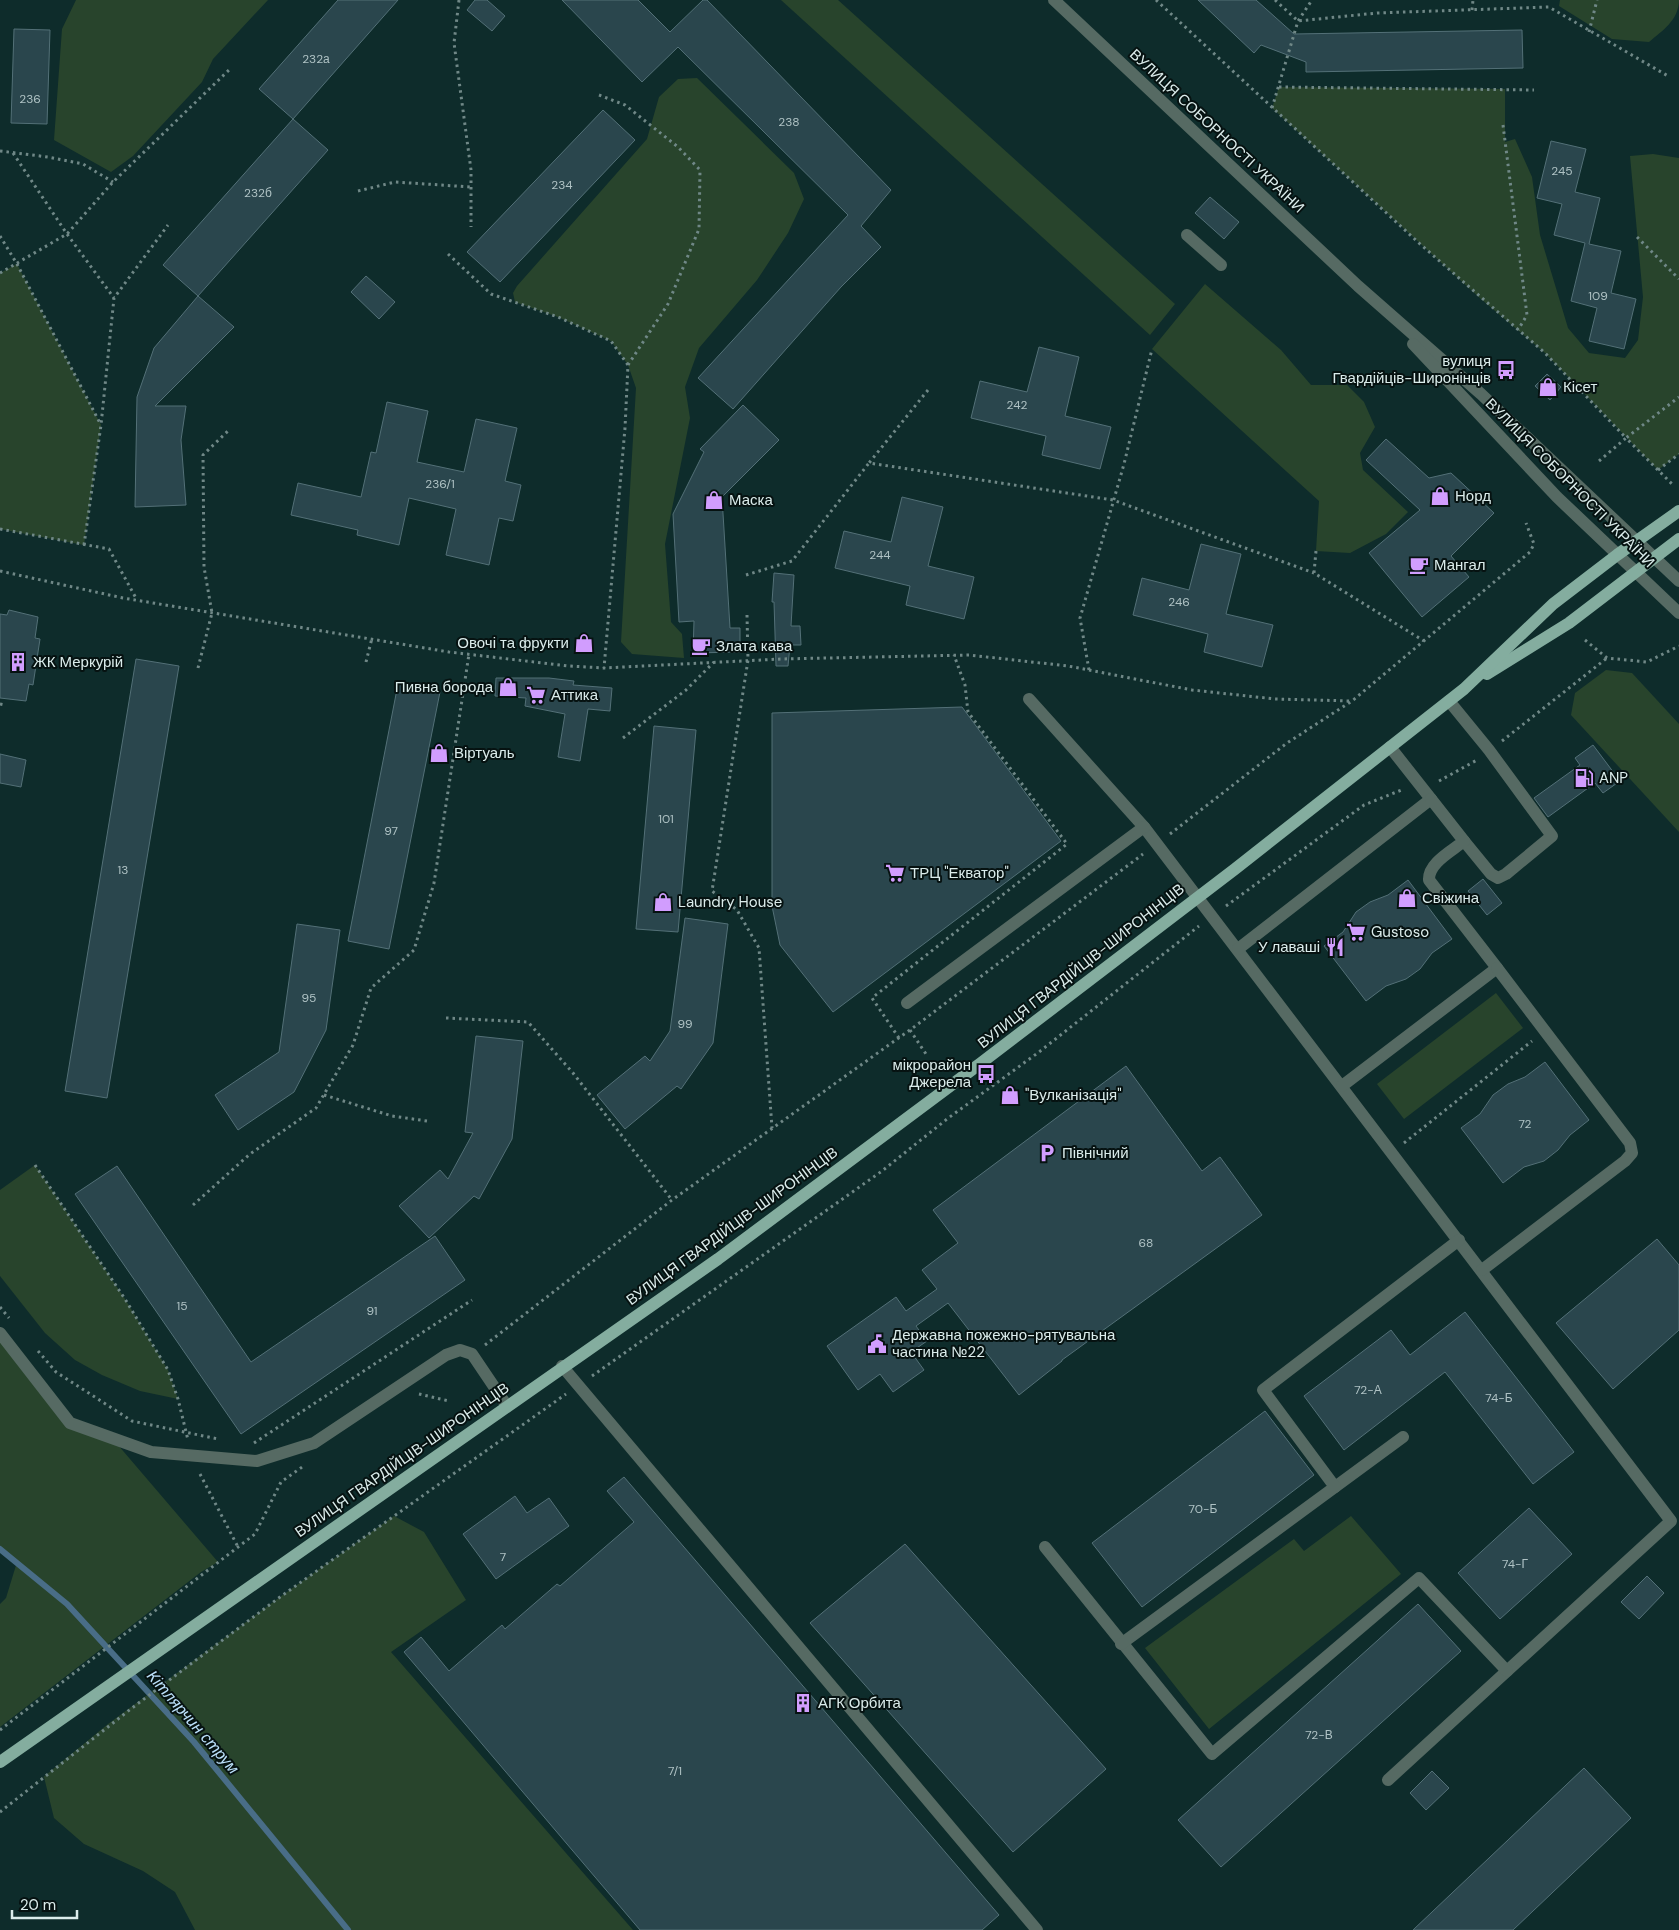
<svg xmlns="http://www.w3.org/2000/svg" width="1679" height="1930" font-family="'DM Sans',sans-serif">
	<rect width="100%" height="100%" fill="#0e2c2b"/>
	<!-- green -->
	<g fill="#28442c">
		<path d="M76,0h192l-55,59 -11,23 -69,74 -22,16 -57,-32 8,-111z"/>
		<path d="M781,0h57l337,304 -25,31z"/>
		<path d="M1560,0h119c0,20 -17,31 -30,42l-37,-3 -53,-33z"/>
		<path d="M697,78l97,95 10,26 -16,34 -31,47 -58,68 -14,39 5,31 -25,126 6,78 11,12 2,24 -52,-4 -11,-12 15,-254 -8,-23 -17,-24 -53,-24 -43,-15 -2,-9 4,-7 130,-147 12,-42 19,-18z"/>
		<path d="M1279,87l226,2v53l10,-3 17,38 8,58 28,93 21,25 36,5 13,-18 5,-43 -13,-141 23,-2 26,4v296l-21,16 -113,-117 -64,-54 -209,-191z"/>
		<path d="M17,264l84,161 -17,120 -84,-16v-256z"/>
		<path d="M1205,284l76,66 30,35h36l17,17 11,25 -15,26 3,17 45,42 -22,22 -36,19 -34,-2 3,-50 -167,-152z"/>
		<path d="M1606,670l26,3 47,51v108l-108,-117 4,-22z"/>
		<path d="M1496,993l27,35 -119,91 -27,-35z"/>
		<path d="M35,1165l90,134 43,71 10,29 -38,-8 -38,-16 -27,-15 -30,-27 -45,-57v-86z"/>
		<path d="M0,1333l70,90 42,15 106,124 -17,10 -201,155v-123l6,-6 11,-36 -17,-14z"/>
		<path d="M394,1516l30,16 42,68 -75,52 242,278h-438l-20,-38 -32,-21 -59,-27 -30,-26 -10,-41 -31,25 95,-78 172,-127z"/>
		<path d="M1351,1516l50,58 -192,155 -64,-81 149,-109 10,12z"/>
	</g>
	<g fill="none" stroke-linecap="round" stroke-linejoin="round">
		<!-- stream -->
		<path stroke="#496d87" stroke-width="6" d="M0,1549l67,55 127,138 154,188"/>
	</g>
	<!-- building -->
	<g fill="#2a464d" stroke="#537077">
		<path d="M338,0h60l-105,119 -34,-30z"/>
		<path d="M475,0h12l18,16 -13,15 -25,-21z"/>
		<path d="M562,0h76l32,32 33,-32h4l184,190 -30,36 20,21 -40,40 -108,122 -35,-31 150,-163 -170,-168 -36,35z"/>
		<path d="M1198,0h58l38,34 228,-4 1,38 -217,4v-10l-45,-17 -7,8z"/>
		<path d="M14,29l36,1 -3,94 -36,-1z"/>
		<path d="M603,110l32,30 -135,142 -33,-30z"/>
		<path d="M293,119l35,31 -130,146 -35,-31z"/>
		<path d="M1551,141l35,8 -11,43 25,6 -11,46 32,7 -10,42 25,6 -12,50 -35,-8 8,-33 -26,-7 14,-58 -31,-8 8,-31 -25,-6z"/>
		<path d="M1210,197l29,25 -15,17 -29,-26z"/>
		<path d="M366,276l29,26 -16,17 -28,-27z"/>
		<path d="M198,296l36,31 -79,79h31l-5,34 5,65 -51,2 2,-110 17,-49z"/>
		<path d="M1039,347l40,10 -14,59 46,11 -11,42 -58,-14 4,-19 -75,-18 9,-37 47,11z"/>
		<path d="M1547,374l14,13 -11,13 -15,-14z"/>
		<path d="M387,402l41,9 -11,51 47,10 12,-53 41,9 -12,53 16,4 -8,36 -14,-3 -10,47 -43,-10 10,-46 -47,-11 -10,47 -42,-10 1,-5 -67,-15 7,-32 63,14 10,-45 5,1z"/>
		<path d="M743,405l36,35 -57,57 8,131h10v24l-47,1 1,-32 -15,1 -6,-108 31,-62 -4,-3z"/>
		<path d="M1386,439l43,39 22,-5 43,40 -43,43 18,21 -47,40 -53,-64 51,-43 -54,-50z"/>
		<path d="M902,497l41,10 -15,59 46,11 -10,42 -58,-14 4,-19 -75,-18 9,-37 47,11z"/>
		<path d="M1201,544l40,10 -15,60 47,11 -11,42 -58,-15 4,-18 -75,-19 9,-37 47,12z"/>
		<path d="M774,573l20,2 -3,51h9l1,19h-11l-2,21h-12l-2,-64h-2z"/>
		<path d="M9,610l29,7 -3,21 5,1 -7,46 -4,-1 -3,17 -26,-3v-84l7,1z"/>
		<path d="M136,659l43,7 -72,432 -42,-7z"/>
		<path d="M496,678h53l25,3 -1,4 39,3 -2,23 -22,-2 -8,52 -22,-4 7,-43 -40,-8 1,-8 -31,-2z"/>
		<path d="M398,684l42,8 -51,257 -41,-8z"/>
		<path d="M962,707l99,134 -228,171 -53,-67 -8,-39v-193z"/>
		<path d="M654,726l42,4 -18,202 -42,-3z"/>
		<path d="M1593,745l27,36 -17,12 -8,-10 -47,34 -14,-19 46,-33 -5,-7z"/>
		<path d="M0,754l26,6 -5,27 -21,-4z"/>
		<path d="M1483,879l19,24 -15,12 -19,-24z"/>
		<path d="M1408,880l44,59 -20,14 -12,16 -14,10 -20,7 -20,15 -42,-55 19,-14 13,-20 14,-10 18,-7z"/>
		<path d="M685,918l43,6 -15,119 -32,46 -4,-3 -52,43 -28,-34 48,-39 5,5 20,-30z"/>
		<path d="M297,924l43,6 -14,100 -32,62 -56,38 -23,-35 64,-43z"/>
		<path d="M476,1036l47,5 -11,98 -33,60 -5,-3 -45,42 -30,-32 41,-36 8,9 25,-46 -8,-1z"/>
		<path d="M1545,1062l44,58 -19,15 -12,15 -14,11 -20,6 -21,16 -42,-55 19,-14 13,-19 15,-11 17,-7z"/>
		<path d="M1126,1066l76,105 18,-14 42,58 -200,145v1l-43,34 -71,-92 -32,23 11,15 -16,11 13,18 -31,22 -13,-18 -22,16 -31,-44 69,-49 10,14 31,-22 -15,-19 36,-27 -25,-33z"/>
		<path d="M117,1166l134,196 184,-126 30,44 -224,154 -166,-240z"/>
		<path d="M1657,1239l22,26v65l-66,59 -57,-66z"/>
		<path d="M1465,1312l109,140 -41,32 -88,-112 -101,78 -40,-54 87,-66 19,25z"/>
		<path d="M1265,1411l49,64 -172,132 -50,-64z"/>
		<path d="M624,1477l375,438 -17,15h-342l-236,-278 17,-15 28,34 53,-46 3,4 52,-45 3,2 74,-64 -27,-31z"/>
		<path d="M515,1496l12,17 22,-15 20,28 -73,53 -33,-45z"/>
		<path d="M1529,1508l43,46 -72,65 -42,-46z"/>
		<path d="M905,1544l201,225 -93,83 -203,-229z"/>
		<path d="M1647,1576l17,17 -25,26 -18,-17z"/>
		<path d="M1418,1604l43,47 -240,216 -43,-47z"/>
		<path d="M1584,1768l47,50 -118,112h-100z"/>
		<path d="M1432,1771l17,17 -23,22 -16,-17z"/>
	</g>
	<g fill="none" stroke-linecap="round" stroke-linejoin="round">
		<!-- path -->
		<g stroke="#708887" stroke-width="3" stroke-dasharray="2.5 4" stroke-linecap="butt">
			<path d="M459,0l-5,43 17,127v57"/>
			<path d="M1156,0l264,244 125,109 81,85 53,-41"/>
			<path d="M1275,0l23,21 79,-8 172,-6 119,69"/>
			<path d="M1472,10l1,-10"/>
			<path d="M1589,32l8,-32"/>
			<path d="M1279,87l255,3"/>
			<path d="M599,95l26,10 53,42 22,23 -1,59 -31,75 -40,61 -3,63 -21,240"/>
			<path d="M1272,108l26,-87 14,-21"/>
			<path d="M1503,125l24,190 -9,15"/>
			<path d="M0,151l48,6 35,7 30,18"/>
			<path d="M13,153l54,81 47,64"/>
			<path d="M358,191l37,-9 76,5"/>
			<path d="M0,236l17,28 84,161"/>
			<path d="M1637,237l42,42"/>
			<path d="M448,254l43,40 67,23 53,24 17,24"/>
			<path d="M0,273l67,-39 46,-52 117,-113"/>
			<path d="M928,390l-59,73 244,37 201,73"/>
			<path d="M1599,461l27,-23 47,47"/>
			<path d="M1658,470l21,-16"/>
			<path d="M0,529l109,20 28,51"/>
			<path d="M84,545l17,-120 13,-127 54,-73"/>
			<path d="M1316,551l-2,22 110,68"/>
			<path d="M0,571l123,27 326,54 120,14 35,2 177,-9 188,-4 99,11 124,24 83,9 76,2"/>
			<path d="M746,575l46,-14 77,-98"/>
			<path d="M747,615l1,45 -36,231 25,19 22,38 13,180"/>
			<path d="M1585,640l22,18 40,4 32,-16"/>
			<path d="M366,662l6,-24"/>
			<path d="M198,668l14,-55 -8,-46 -1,-112 27,-26"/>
			<path d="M1089,670l-9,-52 44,-154 28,-115"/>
			<path d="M0,704l5,1"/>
			<path d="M623,738l63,-48 28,-28"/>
			<path d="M1502,741l105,-83"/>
			<path d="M1439,781l38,-21"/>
			<path d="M1170,834l117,-91 65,-42 178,-149 4,-8 -8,-21"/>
			<path d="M1226,906l138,-101 40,-16"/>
			<path d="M446,1018l82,4 45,51 99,127"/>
			<path d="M910,1030l16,24"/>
			<path d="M899,1038l-27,-40 195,-154 -99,-132 -3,-27 -11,-30"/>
			<path d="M324,1095l68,21 35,5"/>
			<path d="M1404,1143l128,-102"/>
			<path d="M35,1165l90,134 43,71 10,29 10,41"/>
			<path d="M193,1205l57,-51 66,-46 37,-63 18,-57 43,-38 20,-67 35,-229"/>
			<path d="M0,1307l9,11"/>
			<path d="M485,1345l187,-145 242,-173 229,-173"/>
			<path d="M38,1351l18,21 76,49 86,18"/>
			<path d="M592,1376l290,-205 65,-52 92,-67 160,-126"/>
			<path d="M419,1394l30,7"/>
			<path d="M254,1443l218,-143"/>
			<path d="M200,1474l38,73"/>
			<path d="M0,1730l255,-196 26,-52 24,-17"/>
			<path d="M0,1812l132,-104 148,-111 286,-203"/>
		</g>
		<!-- minor -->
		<g stroke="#566a63" stroke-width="12">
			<path d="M1054,0l304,286 123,108 198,187"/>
			<path d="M1187,235l34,30"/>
			<path d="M1413,344l144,153 122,116"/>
			<path d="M1029,699l115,128 527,694 -283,259"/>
			<path d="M1449,701l40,49 63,86 -46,38 -8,4 -7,-4 -27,-33"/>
			<path d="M1238,949l193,-150 -41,-52"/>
			<path d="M907,1003l237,-176"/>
			<path d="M1342,1086l155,-118 -68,-88c-1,-17 23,-29 35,-39l-33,-42"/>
			<path d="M1482,1270l143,-109 7,-8 -2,-10 -133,-175"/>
			<path d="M0,1333l70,90 81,29 106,9 57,-18 132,-88 14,-5 12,4 35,52"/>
			<path d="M562,1366l475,564"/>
			<path d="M1335,1487l68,-50"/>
			<path d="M1045,1547l167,207 207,-176 88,93"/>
			<path d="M1121,1644l214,-157 -72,-97 196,-150"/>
		</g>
		<!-- major -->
		<g stroke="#84ad9f" stroke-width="12">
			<path d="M1487,674l82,-51 110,-84"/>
			<path d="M0,1762l718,-503 263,-196 254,-194 229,-180 89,-85 64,-49 62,-44"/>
		</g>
	</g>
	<!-- icons -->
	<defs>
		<g id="bus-bare" transform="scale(1.5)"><path d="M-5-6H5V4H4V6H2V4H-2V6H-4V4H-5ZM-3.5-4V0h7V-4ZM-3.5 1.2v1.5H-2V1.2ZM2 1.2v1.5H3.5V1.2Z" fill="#d19dfe" stroke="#061211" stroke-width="2.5" paint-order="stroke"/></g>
		<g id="shop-bare" transform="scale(1.5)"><path d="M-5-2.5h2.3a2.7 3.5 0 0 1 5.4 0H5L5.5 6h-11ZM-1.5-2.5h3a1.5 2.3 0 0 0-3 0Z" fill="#d19dfe" stroke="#061211" stroke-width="2.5" paint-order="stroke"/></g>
		<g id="cafe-bare" transform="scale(1.5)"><path d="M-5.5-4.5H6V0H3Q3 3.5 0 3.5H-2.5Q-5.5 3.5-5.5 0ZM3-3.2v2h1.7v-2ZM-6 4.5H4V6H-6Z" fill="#d19dfe" stroke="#061211" stroke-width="2.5" paint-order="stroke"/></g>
		<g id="building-bare" transform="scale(1.5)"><path d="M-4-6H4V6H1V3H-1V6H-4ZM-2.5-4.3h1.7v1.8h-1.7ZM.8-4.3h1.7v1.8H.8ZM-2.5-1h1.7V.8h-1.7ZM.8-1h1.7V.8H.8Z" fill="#d19dfe" stroke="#061211" stroke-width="2.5" paint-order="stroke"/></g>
		<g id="supermarket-bare" transform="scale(1.5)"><path d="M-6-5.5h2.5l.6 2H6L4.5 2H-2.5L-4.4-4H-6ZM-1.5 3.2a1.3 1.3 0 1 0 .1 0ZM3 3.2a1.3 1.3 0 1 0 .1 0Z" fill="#d19dfe" stroke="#061211" stroke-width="2.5" paint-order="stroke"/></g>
		<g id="fuel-bare" transform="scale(1.5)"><path d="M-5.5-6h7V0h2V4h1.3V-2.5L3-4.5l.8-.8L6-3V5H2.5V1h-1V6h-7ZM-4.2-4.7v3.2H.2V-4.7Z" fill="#d19dfe" stroke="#061211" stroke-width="2.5" paint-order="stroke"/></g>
		<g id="restaurant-bare" transform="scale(1.5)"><path d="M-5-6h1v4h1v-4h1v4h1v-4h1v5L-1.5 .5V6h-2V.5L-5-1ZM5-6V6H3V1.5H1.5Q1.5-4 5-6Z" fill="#d19dfe" stroke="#061211" stroke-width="2.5" paint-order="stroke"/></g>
		<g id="parking-bare" transform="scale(1.5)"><path d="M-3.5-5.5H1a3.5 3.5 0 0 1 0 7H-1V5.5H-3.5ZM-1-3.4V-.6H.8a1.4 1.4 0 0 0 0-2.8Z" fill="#d19dfe" stroke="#061211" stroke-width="2.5" paint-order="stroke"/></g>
		<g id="civic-bare" transform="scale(1.5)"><path d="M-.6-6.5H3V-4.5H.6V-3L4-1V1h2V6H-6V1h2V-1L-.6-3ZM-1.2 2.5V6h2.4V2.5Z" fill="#d19dfe" stroke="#061211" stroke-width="2.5" paint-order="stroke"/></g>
	</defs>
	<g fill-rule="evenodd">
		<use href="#bus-bare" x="1506" y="370"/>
		<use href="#shop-bare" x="1548" y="387"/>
		<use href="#shop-bare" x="1440" y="496"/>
		<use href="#shop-bare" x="714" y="500"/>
		<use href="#cafe-bare" x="1419" y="565"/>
		<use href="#shop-bare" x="584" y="643"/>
		<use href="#cafe-bare" x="701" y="646"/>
		<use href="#building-bare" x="18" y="662"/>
		<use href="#shop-bare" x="508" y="687"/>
		<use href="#supermarket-bare" x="536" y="695"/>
		<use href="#shop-bare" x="439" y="753"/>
		<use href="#fuel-bare" x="1584" y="778"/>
		<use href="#supermarket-bare" x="895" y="873"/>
		<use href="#shop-bare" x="1407" y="898"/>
		<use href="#shop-bare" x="663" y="902"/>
		<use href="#supermarket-bare" x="1356" y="932"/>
		<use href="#restaurant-bare" x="1335" y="947"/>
		<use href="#bus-bare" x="986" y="1074"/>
		<use href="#shop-bare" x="1010" y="1095"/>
		<use href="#parking-bare" x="1047" y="1153"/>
		<use href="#civic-bare" x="877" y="1344"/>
		<use href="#building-bare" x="803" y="1703"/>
	</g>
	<g text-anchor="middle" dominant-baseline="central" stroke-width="4" stroke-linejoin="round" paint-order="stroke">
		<!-- number labels -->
		<g font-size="12" fill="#afc2c4">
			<text x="316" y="59">232а</text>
			<text x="30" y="99">236</text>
			<text x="789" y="122">238</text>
			<text x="1562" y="171">245</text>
			<text x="562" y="185">234</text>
			<text x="258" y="193">232б</text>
			<text x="1598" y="296">109</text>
			<text x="1017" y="405">242</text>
			<text x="440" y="484">236/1</text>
			<text x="880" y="555">244</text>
			<text x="1179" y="602">246</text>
			<text x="666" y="819">101</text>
			<text x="391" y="831">97</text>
			<text x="123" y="870">13</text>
			<text x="309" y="998">95</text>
			<text x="685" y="1024">99</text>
			<text x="1525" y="1124">72</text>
			<text x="1146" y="1243">68</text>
			<text x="182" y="1306">15</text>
			<text x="372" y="1311">91</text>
			<text x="1368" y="1390">72-А</text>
			<text x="1499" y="1398">74-Б</text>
			<text x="1203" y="1509">70-Б</text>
			<text x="503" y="1557">7</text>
			<text x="1515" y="1564">74-Г</text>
			<text x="1319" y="1735">72-В</text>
			<text x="675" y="1771">7/1</text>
		</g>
		<!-- street labels -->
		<g font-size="15" fill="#dbeceb" stroke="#061211">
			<text transform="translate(1217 131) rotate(43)">ВУЛИЦЯ СОБОРНОСТІ УКРАЇНИ</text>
			<text transform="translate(1570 483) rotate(45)">ВУЛИЦЯ СОБОРНОСТІ УКРАЇНИ</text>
			<text transform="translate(1081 966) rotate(-38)">ВУЛИЦЯ ГВАРДІЙЦІВ-ШИРОНІНЦІВ</text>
			<text transform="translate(732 1226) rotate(-36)">ВУЛИЦЯ ГВАРДІЙЦІВ-ШИРОНІНЦІВ</text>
			<text transform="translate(402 1460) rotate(-35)">ВУЛИЦЯ ГВАРДІЙЦІВ-ШИРОНІНЦІВ</text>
		</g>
		<!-- poi labels -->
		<g font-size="15" fill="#dbeceb" stroke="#061211" text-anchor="start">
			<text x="1491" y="361" text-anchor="end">вулиця<tspan x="1491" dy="17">Гвардійців-Широнінців</tspan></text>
			<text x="1563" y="387">Кісет</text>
			<text x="1455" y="496">Норд</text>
			<text x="729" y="500">Маска</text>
			<text x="1434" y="565">Мангал</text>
			<text x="569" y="643" text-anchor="end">Овочі та фрукти</text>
			<text x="716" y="646">Злата кава</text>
			<text x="33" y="662">ЖК Меркурій</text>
			<text x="493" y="687" text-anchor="end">Пивна борода</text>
			<text x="551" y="695">Аттика</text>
			<text x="454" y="753">Віртуаль</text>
			<text x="1599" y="778">ANP</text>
			<text x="910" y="873">ТРЦ "Екватор"</text>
			<text x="1422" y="898">Свіжина</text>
			<text x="678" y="902">Laundry House</text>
			<text x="1371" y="932">Gustoso</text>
			<text x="1320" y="947" text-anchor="end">У лаваші</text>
			<text x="971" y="1065" text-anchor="end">мікрорайон<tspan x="971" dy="17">Джерела</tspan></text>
			<text x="1025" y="1095">"Вулканізація"</text>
			<text x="1062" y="1153">Північний</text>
			<text x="892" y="1335">Державна пожежно-рятувальна<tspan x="892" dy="17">частина №22</tspan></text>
			<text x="818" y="1703">АГК Орбита</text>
		</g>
		<!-- water labels -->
		<g font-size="16" font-style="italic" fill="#bce1fb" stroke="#061211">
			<text transform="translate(193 1722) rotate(49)">Кітлярчин струм</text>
		</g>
	</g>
	<!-- scale -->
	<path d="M12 1910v8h65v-8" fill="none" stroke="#dbeceb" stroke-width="2.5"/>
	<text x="20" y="1910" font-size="15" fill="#dbeceb" stroke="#061211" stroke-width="4" paint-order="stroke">20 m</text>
</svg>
